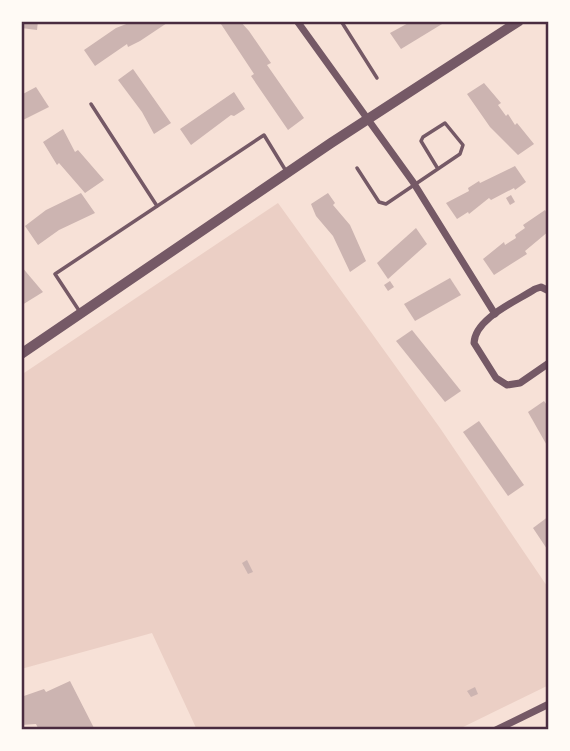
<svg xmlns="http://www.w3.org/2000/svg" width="570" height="751" font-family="'Crimson Pro',serif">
	<rect width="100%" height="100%" fill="#f7e1d7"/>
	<!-- green -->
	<path fill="#ebcfc5" d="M278,203l162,225 109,161v96l-92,45h-260l-45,-97 -131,36v-294z"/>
	<!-- building -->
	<g fill="#ccb4b1">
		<path d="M21,21h17l-1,9 -16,-2z"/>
		<path d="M134,21h36l-30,20 -12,6 -1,-3 -32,22 -11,-16 32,-22z"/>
		<path d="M219,21h21l9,10 22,32 -4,2 37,53 -16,12 -37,-54 3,-2z"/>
		<path d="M412,21h35l-46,28 -11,-16z"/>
		<path d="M133,69l38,54 -17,11 -12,-22 -24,-32z"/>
		<path d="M484,83l17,20 -3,2 8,11 2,-2 7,11 2,-2 17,21 -16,11 -28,-28 -23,-33z"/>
		<path d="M36,87l13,20 -28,14v-26z"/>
		<path d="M234,92l11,17 -11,7 -3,-1 -40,30 -11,-16z"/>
		<path d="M63,129l12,23 3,-2 26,30 -19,13 -26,-30 -2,2 -14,-23z"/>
		<path d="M515,166l11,16 -11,8 -1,-2 -23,12 -2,-2 -20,16 -1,-2 -11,7 -11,-16 23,-12 -1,-3 11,-7 1,2z"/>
		<path d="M81,193l14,20 -36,17 -21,15 -13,-19 21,-16z"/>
		<path d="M328,193l7,10 -2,2 17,20 16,36 -16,11 -17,-36 -17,-20 -5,-12z"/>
		<path d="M511,195l4,7 -5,3 -4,-7z"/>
		<path d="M545,210l4,7v14l-24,20 2,3 -33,21 -11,-16 21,-17 1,3 11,-7 -1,-3 10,-7 -2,-3z"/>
		<path d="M416,228l11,16 -39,35 -11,-16z"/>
		<path d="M21,266l22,26 -21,13 -1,-2z"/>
		<path d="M450,278l11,17 -46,26 -11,-17z"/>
		<path d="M390,281l4,6 -6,4 -4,-6z"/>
		<path d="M412,330l49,61 -16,11 -49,-61z"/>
		<path d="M544,401l5,7v41l-21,-37z"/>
		<path d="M479,421l45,64 -16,11 -45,-64z"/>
		<path d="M549,516v36l-16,-24z"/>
		<path d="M247,560l6,12 -5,2 -6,-11z"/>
		<path d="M70,681l25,49h-56l-3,-6 -15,1v-28l23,-8 2,3z"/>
		<path d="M475,687l3,7 -7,3 -4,-6z"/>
	</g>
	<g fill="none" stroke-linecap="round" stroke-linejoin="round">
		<!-- service -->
		<g stroke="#755966" stroke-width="3.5">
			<path d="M341,21l36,57"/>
			<path d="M91,104l66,102"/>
			<path d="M357,168l22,34 7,2 74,-50 3,-9 -18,-22 -22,14 -2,4 17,28"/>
			<path d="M80,312l-25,-38 209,-139 22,36"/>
		</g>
		<!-- minor -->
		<g stroke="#755966" stroke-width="7">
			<path d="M297,21l116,161 82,132"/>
			<path d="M549,291l-8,-4 -6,2c-18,12 -60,29 -61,54l22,35 11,7 13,-2 29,-20"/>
			<path d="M496,730l53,-26"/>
		</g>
		<!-- tertiary -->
		<path stroke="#755966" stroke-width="10" d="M21,354l310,-211 188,-122"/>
	</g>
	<!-- border -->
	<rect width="570" height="751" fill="none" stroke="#fffaf5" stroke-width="46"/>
	<rect x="23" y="23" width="524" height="705" fill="none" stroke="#4a2c40" stroke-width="2.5"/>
</svg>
